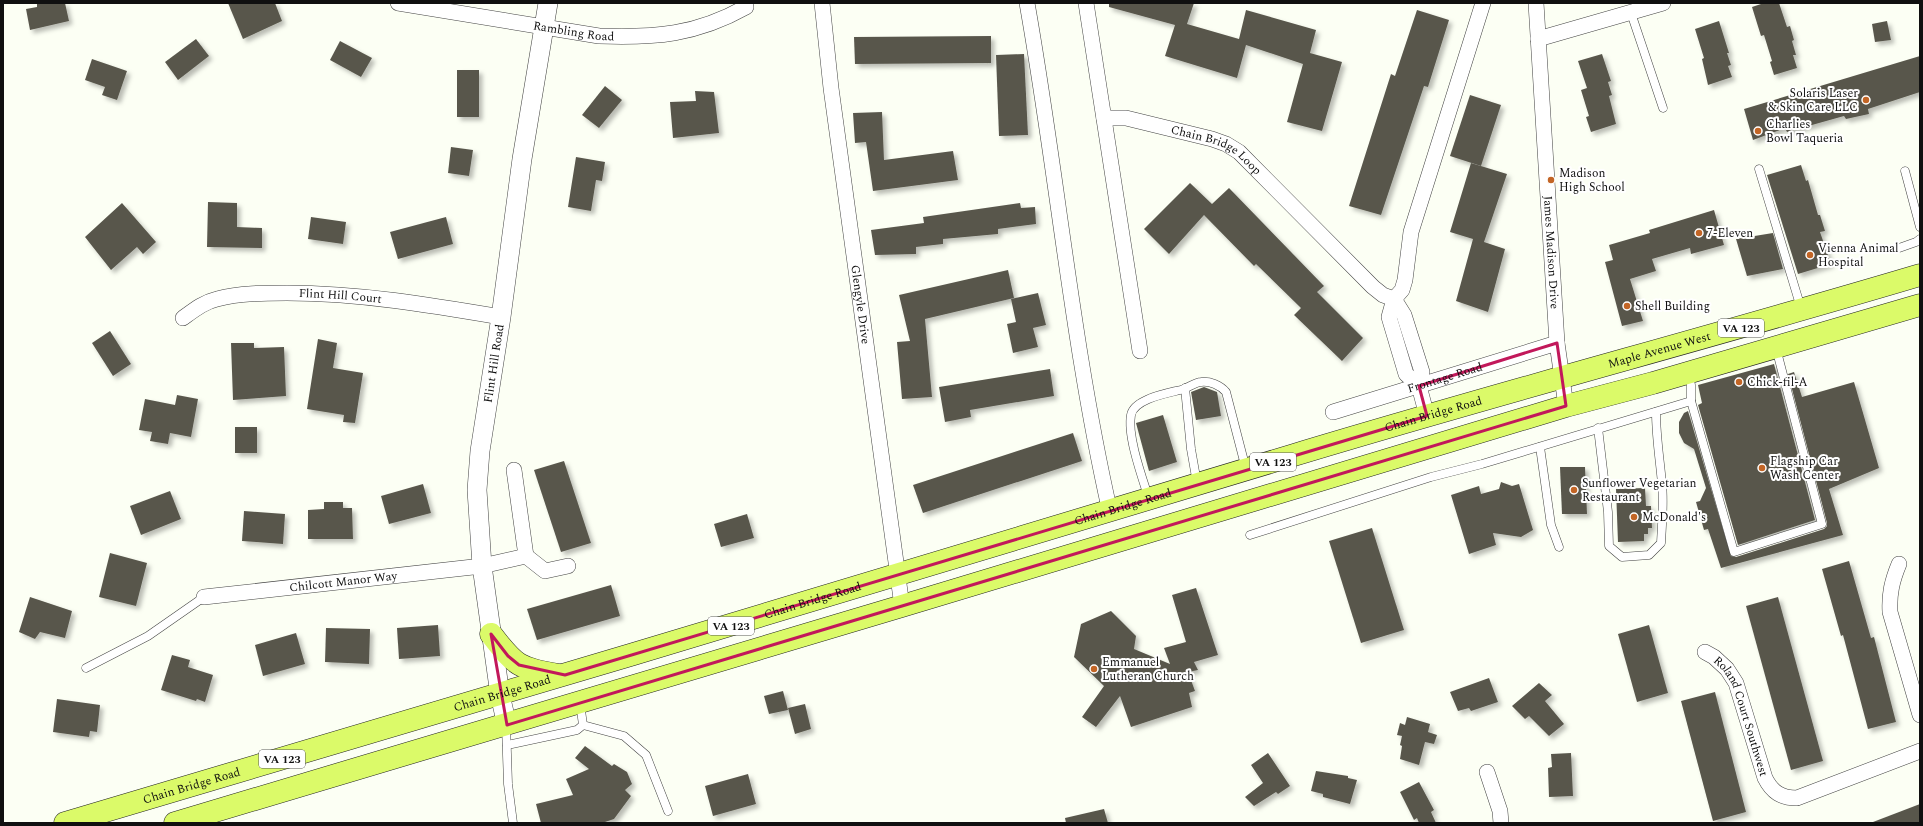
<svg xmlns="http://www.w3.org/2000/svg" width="1923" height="826" font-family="Spectral,serif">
	<defs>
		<filter id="shadow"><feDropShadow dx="3.5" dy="3.5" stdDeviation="2" flood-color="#0004"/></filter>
	</defs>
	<rect width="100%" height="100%" fill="#fcfff4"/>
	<!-- building -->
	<g fill="#59574c" filter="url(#shadow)">
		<path d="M37,3h28l4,18 -39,9 -4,-21 11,-2z"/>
		<path d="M228,3h47l7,18 -39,18z"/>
		<path d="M1109,3h85l-7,21 52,15 7,-29 70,20 -6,23 32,9 -20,69 -35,-9 16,-58 -57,-19 -9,33 -72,-22 10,-31 -66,-18z"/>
		<path d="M1764,3h15l8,24 3,-1 4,14 -2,1 4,14h-3l4,13 -23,7 -4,-13 2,-1 -8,-26 -3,1 -9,-29z"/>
		<path d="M1417,10l32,10 -21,67 -4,-1 -43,129 -32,-9 42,-132 4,2z"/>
		<path d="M1719,21l10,32h-2l4,12 -3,1 4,11 -24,8 -6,-26 2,-1 -9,-29z"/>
		<path d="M1887,21l4,19 -16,2 -3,-18z"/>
		<path d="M991,36v27l-136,1 -1,-27z"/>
		<path d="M196,39l13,17 -31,24 -13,-18z"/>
		<path d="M340,41l32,17 -11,19 -31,-17z"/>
		<path d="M1024,54l4,81 -29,1 -3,-81z"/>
		<path d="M1602,54l9,27 -3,1 4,13 -3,1 7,28 -25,8 -5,-15 3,-1 -8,-26 6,-2 -9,-27z"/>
		<path d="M1920,56v36l-52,17 1,5 -23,5 -2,-3 -57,16 -2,-4 -32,12 -9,-31z"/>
		<path d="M92,59l35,12 -10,29 -15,-5 3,-8 -20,-7z"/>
		<rect x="457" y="70" width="22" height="47"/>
		<path d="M605,86l17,14 -23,28 -17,-13z"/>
		<path d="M695,91l19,1 5,41 -46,5 -3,-36 26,-1z"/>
		<path d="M1470,95l31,10 -20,61 -31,-10z"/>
		<path d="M882,112l2,48 69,-9 5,29 -85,11 -7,-49 -11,1 -2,-30z"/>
		<path d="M451,147l22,3 -4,26 -21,-3z"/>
		<path d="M576,157l29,5 -3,19 -6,-1 -5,31 -23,-4z"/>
		<path d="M1471,163l36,11 -23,68 21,7 -17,63 -32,-11 17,-62 -23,-7z"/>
		<path d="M1801,165l5,16 2,-1 10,35h2l5,16 -5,1 11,32 -33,10 -31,-99z"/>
		<path d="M1190,183l22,21 17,-16 95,98 -7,6 46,46 -21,23 -48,-46 7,-7 -45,-44 -2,2 -50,-51 -35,39 -25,-25z"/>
		<path d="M208,202l29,1v24l25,1v20l-55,-1z"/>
		<path d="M122,203l34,39 -13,12 -6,-7 -26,23 -26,-33z"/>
		<path d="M1020,203l1,5 14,-1 1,17 -38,5v5l-55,5v5l-27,3v7l-41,1 -4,-25 53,-7 -1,-6z"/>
		<path d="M1714,210l10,35 -33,9 -1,-6 -38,11 4,12 -26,8 13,42 -21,5 -17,-64 8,-2 -4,-15 41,-12 -1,-3z"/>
		<path d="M311,217l35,5 -3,22 -35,-5z"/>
		<path d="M446,217l7,27 -55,15 -8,-27z"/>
		<path d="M1773,233l10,36 -36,7 -11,-37z"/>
		<path d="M1008,270l6,28 -89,21 7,78 -30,2 -5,-57 13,-1 -11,-46z"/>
		<path d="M1038,293l8,32 -13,3 5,19 -25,6 -6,-29 9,-2 -5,-23z"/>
		<path d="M110,331l21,33 -18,12 -21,-33z"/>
		<path d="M318,339l19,4 -4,25 30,5 -8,50 -12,-1 1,-7 -37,-6z"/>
		<path d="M231,343h23v5l30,-1 2,49 -53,4z"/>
		<path d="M1774,364l41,156 -77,25 -40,-140 4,-2 -4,-18z"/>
		<path d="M1050,369l4,27 -84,14 1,7 -26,5 -6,-35z"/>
		<path d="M1794,372l8,25 52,-15 25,86 -50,21 14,46 -122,33 -13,-39 -4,1 -8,-28 4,-1 6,-13 -12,-39 -10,-6 -5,-10v-11l5,-9 4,-2 43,145 5,1 88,-28 3,-3v-3l-39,-149z"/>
		<path d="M1204,387l13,5 4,24 -25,4 -5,-28z"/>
		<path d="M177,395l21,4 -7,38 -21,-4 -2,11 -18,-3 2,-9 -13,-2 6,-31 30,6z"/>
		<path d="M1163,415l14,47 -28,9 -13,-48z"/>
		<rect x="235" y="427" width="22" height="26"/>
		<path d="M1073,433l9,28 -159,52 -10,-28z"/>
		<path d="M564,461l27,82 -30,9 -27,-82z"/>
		<path d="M1560,467h25l2,47h-25z"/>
		<path d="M1501,482l11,4 7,-2 14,46 -12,7 -28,-4 3,12 -27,9 -18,-59 28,-9 2,8 18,-5z"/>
		<path d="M423,484l8,29 -42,11 -8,-28z"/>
		<path d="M1645,488l1,18h5l1,22h-4v6h-4v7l-26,1 -2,-53z"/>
		<path d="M170,491l11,28 -40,16 -11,-29z"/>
		<path d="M324,502h19v6h9l1,31h-45v-29l16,-1z"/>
		<path d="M244,511l41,3 -2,30 -41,-3z"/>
		<path d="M747,514l7,24 -33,9 -7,-23z"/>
		<path d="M1372,528l32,102 -43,13 -32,-102z"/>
		<path d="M110,553l37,10 -11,43 -37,-9z"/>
		<path d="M1849,561l22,77 3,-1 22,85 -28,7 -25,-94 -2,1 -19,-67z"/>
		<path d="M611,585l9,31 -83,24 -10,-31z"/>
		<path d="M1196,588l22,67 -24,7 4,8 -10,2 7,19 -6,2 3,14 -61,20 -11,-31 -24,31 -14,-10 22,-31 -30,-29 7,-33 30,-13 25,25 -2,13 36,15 -6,-16 22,-6 -14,-47z"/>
		<path d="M30,597l42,14 -7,27 -25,-6 -5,7 -16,-7z"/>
		<path d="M1778,597l45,164 -32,9 -45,-164z"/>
		<path d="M438,625l2,31 -41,3 -2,-31z"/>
		<path d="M1649,625l19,68 -31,9 -19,-68z"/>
		<path d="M326,628l44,1 -1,35 -44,-2z"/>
		<path d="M296,633l9,31 -42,12 -8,-31z"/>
		<path d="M172,655l18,5 -2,7 25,8 -8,27 -8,-3 -1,2 -35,-11z"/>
		<path d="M1489,678l9,24 -27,9 -2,-3 -11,3 -8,-19z"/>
		<path d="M1539,683l13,12 -7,6 19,23 -15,12 -20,-20 -4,3 -13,-13z"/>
		<path d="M783,691l5,19 -19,4 -5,-18z"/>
		<path d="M1715,692l31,120 -33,9 -32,-120z"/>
		<path d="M57,699l43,6 -3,27 -7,-1 -1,6 -36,-5z"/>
		<path d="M805,704l6,25 -16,5 -7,-26z"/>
		<path d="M1407,717l23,7 -2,8 9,3 -3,9 -9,-2 -6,23 -19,-6 2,-13 -2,-1 2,-9 -5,-1 3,-12 5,2z"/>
		<path d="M585,746l27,20 2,-2 13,8 5,12 -7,6 6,6 -17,23 -12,4h-61l-5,-19 37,-9 -7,-16 23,-10 -14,-11z"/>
		<path d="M1268,753l22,33 -12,8 -2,-2 -22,14 -9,-9 18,-14 -12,-18z"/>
		<path d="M1571,753l2,43 -24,1 -1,-29 4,-1 -1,-13z"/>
		<path d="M1316,771l32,5v2l9,2 -7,24 -27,-7v-3l-12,-3z"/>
		<path d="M748,774l8,30 -43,12 -8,-30z"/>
		<path d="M1419,782l15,28 -3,2 5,11h-17l-2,-5 -3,2 -14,-28z"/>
		<path d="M1920,804v19h-47v-1z"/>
		<path d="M1104,809l4,14h-42l-1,-5z"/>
	</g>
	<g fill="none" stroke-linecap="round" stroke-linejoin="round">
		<!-- service casing -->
		<g stroke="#434343" stroke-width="9">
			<g id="service">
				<path d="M1631,13l32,95"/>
				<path d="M1759,169l42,139"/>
				<path d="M1905,171l15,56"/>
				<path d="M1899,248l17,-6 4,-3"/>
				<path d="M1185,388l6,61 6,34"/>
				<path d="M1691,401l43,151 88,-28 -46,-176"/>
				<path d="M1598,428l10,84 1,34 13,11 27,-2 12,-12c1,-20 3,-40 1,-59 -2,-24 -6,-47 -6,-72"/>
				<path d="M1540,447l11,78 8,22"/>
				<path d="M1149,499c-7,-22 -22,-63 -18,-84 3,-17 39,-22 53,-26 5,-2 12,-7 17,-7 9,-1 19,3 25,10l20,77"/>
				<path d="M1250,535l181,-58 51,-13 209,-63v-16l-3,-12"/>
				<path d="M86,668l62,-32 56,-39"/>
				<path d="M506,725l2,59 5,39"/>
				<path d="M583,725l41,11 22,19 22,56"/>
				<path d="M507,745l70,-15 6,-5 -3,-22"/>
			</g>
		</g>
		<!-- minor casing -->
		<g stroke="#434343" stroke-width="16">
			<g id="minor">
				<path id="s1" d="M398,3l201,33c56,2 97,-1 147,-29"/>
				<path id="s2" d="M822,3l9,85 71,518"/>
				<path d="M1027,3c30,169 45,341 83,509"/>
				<path d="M1086,3l54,348"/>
				<path id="s3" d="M1536,3l21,340 9,63"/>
				<path d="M1538,39l125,-36"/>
				<path id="s4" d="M1104,118h22l86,21 14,5 13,8 134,135 10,8 11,4 10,16 18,57 -3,14 8,30"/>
				<path id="s5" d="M183,318c11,-8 21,-16 34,-19 23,-6 47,-6 70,-6 72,0 143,12 214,24"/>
				<path d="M1419,386l-13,-12 -17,-57 5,-18 8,-9 3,-10 6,-48 72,-229"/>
				<path id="s6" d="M1333,412l224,-69"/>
				<path d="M514,470l12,86"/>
				<path d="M1899,564c-7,17 -10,30 -9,48l30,103"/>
				<path id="s7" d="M204,597l278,-31 44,-10 19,15 23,-5"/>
				<path id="s8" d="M1705,652l9,5 13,12 9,14 29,95c7,14 16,20 32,20l123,-47"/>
				<path d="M1487,772l13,39 1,12"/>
			</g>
		</g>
		<!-- tertiary casing -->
		<g stroke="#434343" stroke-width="20">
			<g id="tertiary">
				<path id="s9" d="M507,725l-7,-30 -18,-129 -5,-76 3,-39 21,-134 21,-158 26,-156"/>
			</g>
		</g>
		<!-- primary casing -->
		<g stroke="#212121" stroke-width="23">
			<g id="primary">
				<path d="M491,634c25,33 28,34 68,41"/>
				<path id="s10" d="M65,823c410,-121 820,-244 1229,-368 208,-63 418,-118 626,-180"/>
				<path d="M175,823l727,-217 664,-200 87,-23 267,-78"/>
			</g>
		</g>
		<!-- service -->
		<use href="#service" stroke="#fff" stroke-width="8"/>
		<!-- minor -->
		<use href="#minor" stroke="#fff" stroke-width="15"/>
		<!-- tertiary -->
		<use href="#tertiary" stroke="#fff" stroke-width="19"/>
		<!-- primary -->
		<use href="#primary" stroke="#dbfa69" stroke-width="22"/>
	</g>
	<!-- marked area -->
	<path fill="none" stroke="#c2185b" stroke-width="3" stroke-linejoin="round" d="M1557,343l9,63 -1059,319 -16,-91 17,22 11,9 46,10 862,-259 -8,-30z"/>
	<!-- markers -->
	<g fill="#c36525" stroke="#fff" stroke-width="1.5">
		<circle cx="1866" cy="100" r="4"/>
		<circle cx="1758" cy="131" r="4"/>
		<circle cx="1551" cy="180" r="4"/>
		<circle cx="1699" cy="233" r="4"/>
		<circle cx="1810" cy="255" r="4"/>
		<circle cx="1627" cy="306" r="4"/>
		<circle cx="1739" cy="382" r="4"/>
		<circle cx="1762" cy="468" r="4"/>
		<circle cx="1574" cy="490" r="4"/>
		<circle cx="1634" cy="517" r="4"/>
		<circle cx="1094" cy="669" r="4"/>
	</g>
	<g text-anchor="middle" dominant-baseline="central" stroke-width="4" stroke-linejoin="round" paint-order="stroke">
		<!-- shield labels -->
		<g fill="#fff" stroke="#585858" stroke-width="1">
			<rect x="1718" y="319" width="46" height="18" rx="3"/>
			<rect x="1250" y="453" width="46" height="18" rx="3"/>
			<rect x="708" y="617" width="46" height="18" rx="3"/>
			<rect x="259" y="750" width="46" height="18" rx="3"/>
		</g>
		<g font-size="11" font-weight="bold" fill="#101010">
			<text x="1741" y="328">VA 123</text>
			<text x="1273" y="462">VA 123</text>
			<text x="731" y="626">VA 123</text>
			<text x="282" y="759">VA 123</text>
		</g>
		<!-- street labels -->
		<g font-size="12" fill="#101010" stroke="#fff">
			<text stroke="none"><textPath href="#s1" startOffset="178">Rambling Road</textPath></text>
			<text stroke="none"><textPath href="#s4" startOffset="119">Chain Bridge Loop</textPath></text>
			<text stroke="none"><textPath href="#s3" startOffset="250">James Madison Drive</textPath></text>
			<text stroke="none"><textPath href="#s5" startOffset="163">Flint Hill Court</textPath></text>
			<text stroke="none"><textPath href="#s2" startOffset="304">Glengyle Drive</textPath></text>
			<text stroke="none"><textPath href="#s10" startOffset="1663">Maple Avenue West</textPath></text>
			<text stroke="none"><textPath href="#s9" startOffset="365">Flint Hill Road</textPath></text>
			<text stroke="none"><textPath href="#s6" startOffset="117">Frontage Road</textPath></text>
			<text stroke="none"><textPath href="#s10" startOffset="1428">Chain Bridge Road</textPath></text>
			<text stroke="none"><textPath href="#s10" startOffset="1104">Chain Bridge Road</textPath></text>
			<text stroke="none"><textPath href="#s7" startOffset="140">Chilcott Manor Way</textPath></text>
			<text stroke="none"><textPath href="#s10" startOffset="780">Chain Bridge Road</textPath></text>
			<text stroke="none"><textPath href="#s10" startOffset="456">Chain Bridge Road</textPath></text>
			<text stroke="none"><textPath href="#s8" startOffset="77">Roland Court Southwest</textPath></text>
			<text stroke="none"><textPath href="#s10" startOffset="132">Chain Bridge Road</textPath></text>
		</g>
		<!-- poi labels -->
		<g font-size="12" fill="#101010" stroke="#fff" text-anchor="start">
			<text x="1858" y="93" text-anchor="end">Solaris Laser<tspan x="1858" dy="14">&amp; Skin Care LLC</tspan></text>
			<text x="1766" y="124">Charlies<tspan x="1766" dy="14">Bowl Taqueria</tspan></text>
			<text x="1559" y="173">Madison<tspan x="1559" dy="14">High School</tspan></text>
			<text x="1707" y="233">7-Eleven</text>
			<text x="1818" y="248">Vienna Animal<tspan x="1818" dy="14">Hospital</tspan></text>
			<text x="1635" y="306">Shell Building</text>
			<text x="1747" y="382">Chick-fil-A</text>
			<text x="1770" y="461">Flagship Car<tspan x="1770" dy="14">Wash Center</tspan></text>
			<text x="1582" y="483">Sunflower Vegetarian<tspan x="1582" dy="14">Restaurant</tspan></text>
			<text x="1642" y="517">McDonald's</text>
			<text x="1102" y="662">Emmanuel<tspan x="1102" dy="14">Lutheran Church</tspan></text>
		</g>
	</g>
	<!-- border -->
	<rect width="1923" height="826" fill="none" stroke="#101010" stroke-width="8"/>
</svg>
